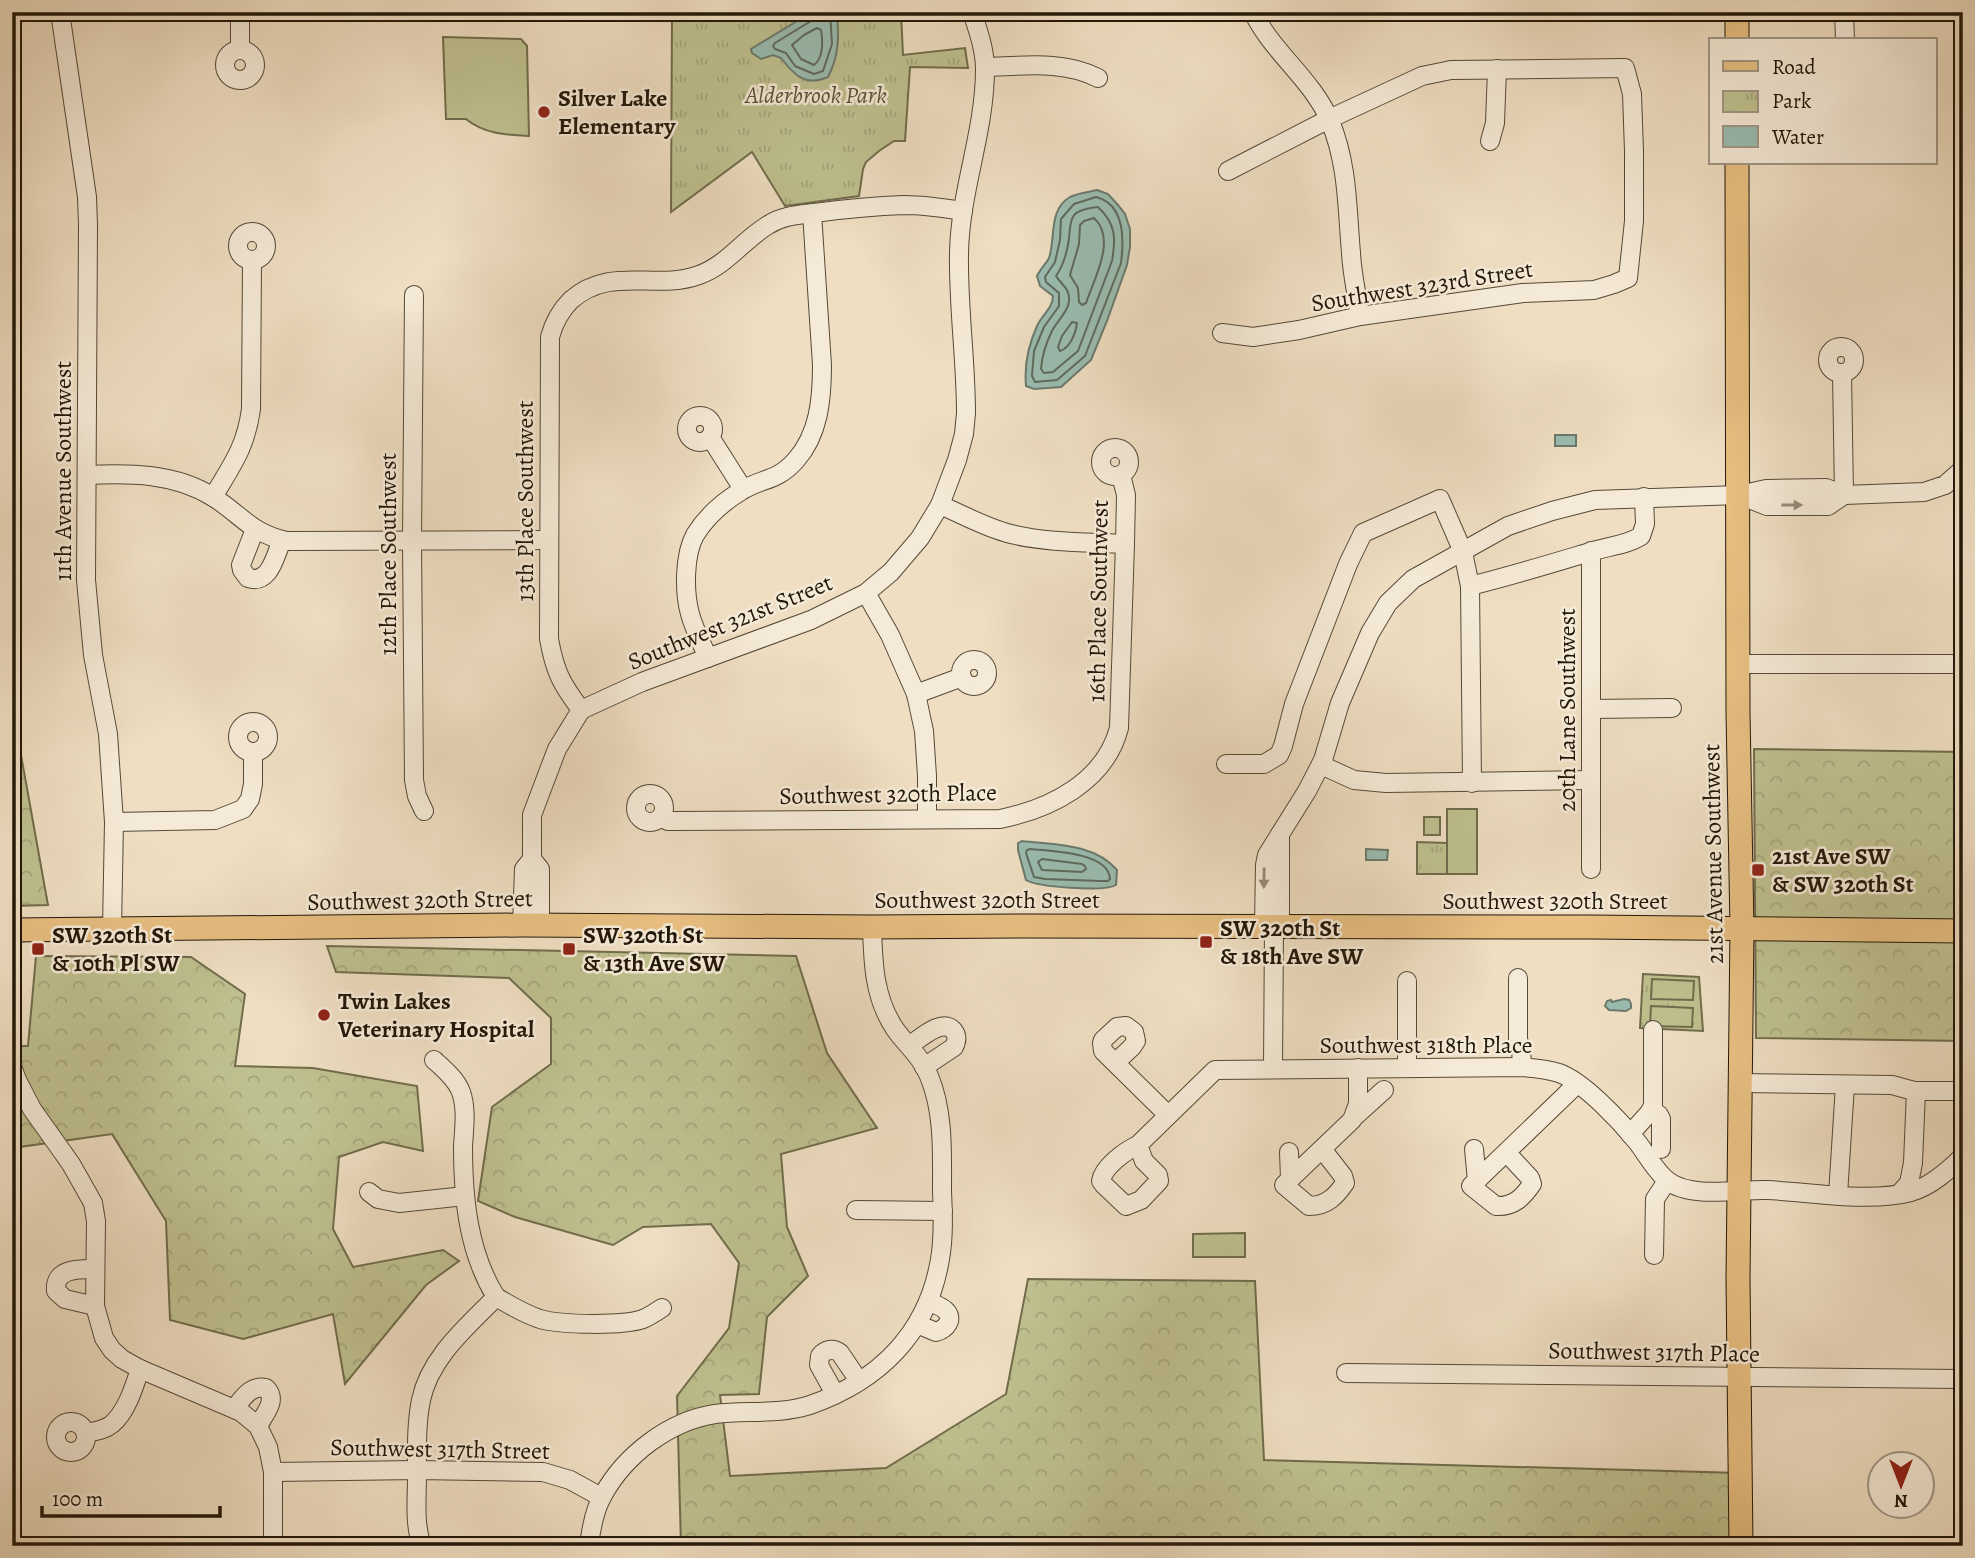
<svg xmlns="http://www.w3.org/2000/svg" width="1975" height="1558" font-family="Alegreya,serif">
	<defs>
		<pattern id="forest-crowns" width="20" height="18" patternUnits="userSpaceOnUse" patternTransform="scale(1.75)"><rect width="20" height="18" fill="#bfc08f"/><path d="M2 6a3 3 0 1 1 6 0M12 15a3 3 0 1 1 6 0" fill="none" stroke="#a4a47a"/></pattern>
		<pattern id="park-tufts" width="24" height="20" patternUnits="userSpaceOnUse" patternTransform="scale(1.75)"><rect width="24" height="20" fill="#bfc08f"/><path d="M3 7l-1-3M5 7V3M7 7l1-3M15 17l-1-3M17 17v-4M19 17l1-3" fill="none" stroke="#a4a47a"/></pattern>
	</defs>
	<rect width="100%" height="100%" fill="#efdec2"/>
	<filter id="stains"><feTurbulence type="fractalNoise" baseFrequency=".00286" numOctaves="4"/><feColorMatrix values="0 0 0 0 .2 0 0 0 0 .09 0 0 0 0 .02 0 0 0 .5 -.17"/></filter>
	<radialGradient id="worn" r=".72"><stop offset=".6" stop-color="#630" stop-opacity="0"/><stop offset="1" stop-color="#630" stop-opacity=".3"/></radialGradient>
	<!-- forest -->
	<g fill="url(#forest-crowns)" stroke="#706c4c" stroke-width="2">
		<path d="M12,705l36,200 -36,1z"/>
		<path d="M1754,749l209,3v289l-207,-3z"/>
		<path d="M327,946l469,10 31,97 50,75 -96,26 6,73 21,49 -41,41 -8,77 -39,1 10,81 156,-8 120,-74 22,-115 227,2 9,179 476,13 1,73h-1060l-4,-150 52,-68 10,-65 -28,-39 -68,3 -30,18 -98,-28 -37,-16 14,-94 59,-43v-46l-42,-40 -173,-6z"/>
		<path d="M36,956l155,1 54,37 -10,72 78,2 104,18 6,65 -40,-9 -44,15 -6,72 20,38 90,-17 16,11 -33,24 -81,99 -12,-70 -90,25 -73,-19 -4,-99 -54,-87 -100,14v-102h16z"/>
	</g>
	<!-- park -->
	<g fill="url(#park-tufts)" stroke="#706c4c" stroke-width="2">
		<path d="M672,12h229l2,43 62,-7 3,20 -58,-1 -5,74h-11l-15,10 -13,11 -3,7 -4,27 -74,10 -33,-54 -81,60z"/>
		<rect x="1424" y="817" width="16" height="18"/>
		<path d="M1417,842l30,1v31h-30z"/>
		<path d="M1643,974l56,3 4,54 -63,-3z"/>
	</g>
	<!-- garden -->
	<g fill="#bfc08f" stroke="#706c4c" stroke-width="2">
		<path d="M443,37l78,2 6,7 2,90c-22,-1 -45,-2 -63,-17h-20z"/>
		<rect x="1447" y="809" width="30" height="65"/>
		<path d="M1652,979l42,2 -1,19 -42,-1z"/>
		<path d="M1651,1006l42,2 -1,19 -42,-1z"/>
		<path d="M1245,1233v24h-52v-23z"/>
	</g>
	<!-- water -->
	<g fill="#9abcb0" stroke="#6a7a6d" stroke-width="2">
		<path d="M812,12l25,1c2,24 2,43 -9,64 -23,10 -34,-2 -47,-19l-8,-3 -12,4 -9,-6 -1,-4z"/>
		<path d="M1097,190l11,4 10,11 7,9 5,15v18l-3,18 -20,56 -16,39 -30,27 -27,2 -8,-3c-2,-22 2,-40 11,-60 5,-11 16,-18 16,-30l-13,-10 -3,-10c3,-7 9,-12 12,-18 7,-21 -1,-48 21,-61 8,-4 19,-5 27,-7z"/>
		<rect x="1555" y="435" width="21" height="11"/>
		<path d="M1022,841c32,4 72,2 95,29l-1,15c-12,7 -79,2 -90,-5l-8,-30v-7z"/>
		<path d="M1366,849l22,1 -1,10h-21z"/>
		<path d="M1624,999l5,1 2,4v4l-5,3 -17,-1 -4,-4 2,-5 4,-1 1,2z"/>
	</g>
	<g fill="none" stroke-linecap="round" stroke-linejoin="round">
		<!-- shore -->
		<g stroke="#5e6a5c" stroke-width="2">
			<path d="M814,12l-3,9 -36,22 -2,3 2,3 11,4 9,13 19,8 9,-3 9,-27 -2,-32"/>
			<path d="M817,28l4,2c2,12 3,27 -7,35l-13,-6 -9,-14 12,-10z"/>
			<path d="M1096,197c29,7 28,43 25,66l-36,93 -28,24 -22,2 -3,-6 2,-25 10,-24 15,-21v-13l-13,-11 -1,-5 10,-15 5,-22 1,-21 13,-15z"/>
			<path d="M1098,207c18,17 18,31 14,54l-34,90 -25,21 -9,1 -3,-4c1,-13 5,-26 11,-38 7,-14 23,-24 15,-41 -3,-5 -8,-9 -11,-14 7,-10 11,-23 13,-37 2,-24 2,-29 29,-32z"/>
			<path d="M1094,218c23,21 0,61 -8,85l-4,2 -3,-3 -1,-14 -8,-13 9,-31 1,-19 4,-4z"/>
			<path d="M1072,322l5,1c-1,10 -7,25 -17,28l-2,-4 4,-11z"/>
			<path d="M1030,849c20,2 79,3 80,30l-2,2h-7l-56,-2 -11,-2 -8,-24 1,-3z"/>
			<path d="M1042,859l40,5 3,2 1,3 -4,3 -40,-2 -4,-8z"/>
		</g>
		<!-- minor casing -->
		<g stroke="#554937" stroke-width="20">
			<g id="minor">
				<path d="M60,12l27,185 1,28 -2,355 7,75 15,79 6,88 -2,107"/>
				<path d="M240,12v38"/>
				<path d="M1253,12c19,40 59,67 77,109 18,43 17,87 21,132 1,21 6,42 9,63"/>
				<path d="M1844,12l1,28"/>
				<circle cx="240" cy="65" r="15"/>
				<path d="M985,67c38,-1 79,-7 113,11"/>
				<path d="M1490,141l5,-18 2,-54"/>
				<circle cx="252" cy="246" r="14"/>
				<path d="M414,295l-2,246 2,239 3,16 7,15"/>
				<path d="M1222,333l31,4 46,-7 61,-14 163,-23 71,-3 20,-6 14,-6 6,-57v-70l-2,-57 -7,-26 -174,2 -29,6 -93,43 -101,52"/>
				<circle cx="1841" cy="360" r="13"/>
				<path d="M1842,373l2,122"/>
				<circle cx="700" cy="429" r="13"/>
				<path d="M710,437l33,52"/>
				<circle cx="1115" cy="462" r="14"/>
				<path d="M87,475c43,-2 88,-2 126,22 29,18 36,35 73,44l263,-1"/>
				<path d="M1739,495l28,11h61l16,-11"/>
				<path d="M213,497c19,-32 33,-50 38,-88l1,-149"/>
				<path d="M940,505c24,10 46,23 71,29 37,9 76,8 114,10"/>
				<path d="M255,529l-14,36 1,5 6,8c22,7 27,-22 34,-38"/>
				<path d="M1591,551v318"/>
				<path d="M1470,586c41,-10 80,-22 120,-34 18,-6 35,-6 51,-16l4,-12 -1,-27"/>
				<path d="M866,593l24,42 26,59 8,37 3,45v42"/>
				<path d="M708,658c-6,-14 -14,-29 -18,-44 -6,-22 -6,-59 5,-79 11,-18 28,-33 46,-44 20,-13 36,-9 55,-31 23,-26 26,-61 26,-95l-10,-152"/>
				<circle cx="974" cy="673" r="13"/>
				<path d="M1739,664h224"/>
				<path d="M916,694l46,-17"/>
				<path d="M1591,709l81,-1"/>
				<path d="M581,710l61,-28 169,-62 55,-27 25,-21 29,-34 20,-33 17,-45 7,-26 2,-21c0,-53 -8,-106 -7,-160 1,-62 26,-121 26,-184 0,-19 -7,-39 -13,-57"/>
				<path d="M581,710c-20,-27 -26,-38 -32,-71l1,-302c4,-15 10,-26 21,-37 40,-35 84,-9 128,-25 28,-10 44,-35 69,-50 14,-9 29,-10 46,-12 30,-4 60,-7 90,-8 20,0 40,3 59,6"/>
				<circle cx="253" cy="737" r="15"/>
				<path d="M1226,764h38l15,-9 4,-9 11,-42 54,-140 15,-31 77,-34 23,53 7,34 2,197"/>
				<path d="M1321,765l33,15 32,3 205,-3"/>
				<circle cx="650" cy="808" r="14"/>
				<path d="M661,817l7,4h5l327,-2c50,-10 105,-37 119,-91l6,-184 1,-49 -5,-20"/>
				<path d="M114,822l101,-2 28,-11 7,-10 3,-15v-32"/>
				<path d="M1280,834v92"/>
				<path d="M532,859l8,10v56"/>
				<path d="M522,925l2,-56 8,-10v-44l25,-66 24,-39"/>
				<path d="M1264,926l1,-61 2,-10 40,-64 16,-31 17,-57 30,-70 18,-30 25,-24 95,-53 44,-15 43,-11 144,-5 27,-6 60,-1 18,7 80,-3 21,-7 18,-16"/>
				<path d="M1518,978v62l3,8 1,19"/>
				<path d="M1407,981v87"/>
				<path d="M910,1045c10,-6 31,-27 43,-15 5,6 4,11 1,17l-30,20"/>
				<path d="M1115,1063l17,-16 4,-6 -2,-9 -8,-6 -9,1 -14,13 -1,3 1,8 65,64"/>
				<path d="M12,1066l5,14 15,29 39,55 22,39 3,18 -1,85 9,32 8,12 10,9 18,10 101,43 17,14 10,21 5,25v74"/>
				<path d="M1273,1069l1,-143"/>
				<path d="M1739,1083l153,2 22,6h49"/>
				<path d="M1651,1110l8,5 2,4v30"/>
				<path d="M1354,1117l30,-27"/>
				<path d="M1630,1134l19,-21 4,-7v-76"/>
				<path d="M1138,1145l6,16 14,14 1,6 -18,19 -15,6 -22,-21 -3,-4c2,-14 24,-30 37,-36l77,-75 307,-3c13,1 25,2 37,6 25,9 62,49 79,70 9,12 18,29 30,38 23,18 72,8 99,9 43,2 102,13 144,2 20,-6 37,-21 52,-36"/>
				<path d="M1322,1149l21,27 2,7c-9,13 -18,23 -36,23l-25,-21 68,-65 6,-16v-36"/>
				<path d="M1474,1149l3,32"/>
				<path d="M1289,1152l1,27"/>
				<path d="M1506,1152l24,26 2,6c-9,13 -18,23 -36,22l-25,-20 106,-102"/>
				<path d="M369,1192l9,7 21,4 66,-7"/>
				<path d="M1900,1193l9,-10 4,-20 3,-72"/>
				<path d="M1838,1195l7,-110"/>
				<path d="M856,1210l87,1"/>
				<path d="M1654,1255l1,-56 12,-18"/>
				<path d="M95,1269c-16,0 -41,-1 -39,22l9,8 30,7"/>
				<path d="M496,1297c14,8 28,17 44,22 21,6 83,7 103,0 7,-3 13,-7 19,-11"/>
				<path d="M917,1324l19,8c10,-3 19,-13 9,-22 -4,-4 -12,-6 -16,-9"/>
				<path d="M1346,1373l617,6"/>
				<path d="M835,1394l-16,-29 1,-9c6,-7 13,-8 20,-3l19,28"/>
				<path d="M234,1409c9,-11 16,-24 32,-21 12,12 -1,25 -8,38"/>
				<circle cx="71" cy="1437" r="15"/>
				<path d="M86,1433c9,-2 19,-3 26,-9 15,-13 22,-37 28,-55"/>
				<path d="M273,1472l144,-2 126,2 27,8 31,17"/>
				<path d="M422,1546c-8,-22 -5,-47 -5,-70 0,-25 -1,-51 4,-76 9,-43 46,-73 75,-103 -28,-45 -33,-99 -33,-151 1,-17 4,-37 -2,-54 -5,-13 -17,-23 -27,-32"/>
				<path d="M589,1546c2,-17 5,-36 14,-51 22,-40 66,-74 112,-81 31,-4 64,1 95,-9 69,-24 118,-72 130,-146 4,-22 3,-46 2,-68 0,-39 2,-79 -13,-115 -9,-21 -22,-30 -34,-47 -21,-31 -22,-66 -23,-102"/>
			</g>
		</g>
		<!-- major casing -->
		<g stroke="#221709" stroke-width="25">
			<g id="major">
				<path d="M1737,12v28"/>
				<path d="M1737,163l1,550 4,216 -4,349 3,268"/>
				<path d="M12,930l510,-5 350,2 152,-1 567,1 372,4"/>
			</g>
		</g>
		<!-- minor -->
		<use href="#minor" stroke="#f5ead7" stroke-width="18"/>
		<!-- major -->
		<use href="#major" stroke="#e8bf81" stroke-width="23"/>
	</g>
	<!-- one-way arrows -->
	<defs><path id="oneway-solid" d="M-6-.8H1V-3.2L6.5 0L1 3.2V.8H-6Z" transform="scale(1.75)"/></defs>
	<g fill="#968b7a">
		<use href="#oneway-solid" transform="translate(1792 505)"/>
		<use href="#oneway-solid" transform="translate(1264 878) rotate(91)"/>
	</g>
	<!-- markers -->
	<g fill="#8f2418" stroke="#f5ead7" stroke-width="2.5">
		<circle cx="544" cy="112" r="7"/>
		<rect x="1751" y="863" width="14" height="14" rx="3.5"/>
		<rect x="1199" y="935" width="14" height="14" rx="3.5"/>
		<rect x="31" y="942" width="14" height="14" rx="3.5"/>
		<rect x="562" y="942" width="14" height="14" rx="3.5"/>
		<circle cx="324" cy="1015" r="7"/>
	</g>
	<g text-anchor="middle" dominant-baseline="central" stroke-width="5" stroke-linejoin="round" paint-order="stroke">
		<!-- park labels -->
		<g font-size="24" font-style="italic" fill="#595238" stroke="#f5ead7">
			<text x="816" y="95">Alderbrook Park</text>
		</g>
		<!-- poi labels -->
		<g font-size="24" font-weight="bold" fill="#221709" stroke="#f5ead7" text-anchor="start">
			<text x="558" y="98">Silver Lake<tspan x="558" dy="28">Elementary</tspan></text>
			<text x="1772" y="856">21st Ave SW<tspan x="1772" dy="28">&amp; SW 320th St</tspan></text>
			<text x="1220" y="928">SW 320th St<tspan x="1220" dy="28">&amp; 18th Ave SW</tspan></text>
			<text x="52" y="935">SW 320th St<tspan x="52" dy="28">&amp; 10th Pl SW</tspan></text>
			<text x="583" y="935">SW 320th St<tspan x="583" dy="28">&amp; 13th Ave SW</tspan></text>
			<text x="338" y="1001">Twin Lakes<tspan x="338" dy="28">Veterinary Hospital</tspan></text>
		</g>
		<!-- street labels -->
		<g font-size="24" fill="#221709" stroke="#f5ead7">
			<text transform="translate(1422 286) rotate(-9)">Southwest 323rd Street</text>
			<text transform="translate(63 471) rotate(-90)">11th Avenue Southwest</text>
			<text transform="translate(525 501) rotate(-90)">13th Place Southwest</text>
			<text transform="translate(388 554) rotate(-90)">12th Place Southwest</text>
			<text transform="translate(1098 601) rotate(-89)">16th Place Southwest</text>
			<text transform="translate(730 622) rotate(-22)">Southwest 321st Street</text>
			<text transform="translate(1567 710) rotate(-90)">20th Lane Southwest</text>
			<text transform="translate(888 794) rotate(-1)">Southwest 320th Place</text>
			<text transform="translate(1713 854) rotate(-91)">21st Avenue Southwest</text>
			<text transform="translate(420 900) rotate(-1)">Southwest 320th Street</text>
			<text x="987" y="900">Southwest 320th Street</text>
			<text x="1555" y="901">Southwest 320th Street</text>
			<text x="1426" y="1045">Southwest 318th Place</text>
			<text transform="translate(1654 1352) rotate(1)">Southwest 317th Place</text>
			<text transform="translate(440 1449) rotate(1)">Southwest 317th Street</text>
		</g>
	</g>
	<!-- margin -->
	<rect width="1975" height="1558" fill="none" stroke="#efdec2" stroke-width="42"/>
	<rect x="14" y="14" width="1947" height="1530" fill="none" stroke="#221709" stroke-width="3.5"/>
	<rect x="21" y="21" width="1933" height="1516" fill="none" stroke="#221709" stroke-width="2"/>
	<!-- legend -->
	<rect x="1709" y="38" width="228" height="126" fill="#f5ead7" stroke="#a19685" stroke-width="2"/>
	<rect x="1723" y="61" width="35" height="10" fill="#e8bf81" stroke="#a19685" stroke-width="2"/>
	<text x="1772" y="74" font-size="21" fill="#221709">Road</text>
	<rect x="1723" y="91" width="35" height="21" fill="url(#park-tufts)" stroke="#a19685" stroke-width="2"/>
	<text x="1772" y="108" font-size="21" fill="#221709">Park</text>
	<rect x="1723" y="126" width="35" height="21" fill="#9abcb0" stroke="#a19685" stroke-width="2"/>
	<text x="1772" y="144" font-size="21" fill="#221709">Water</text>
	<!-- north arrow -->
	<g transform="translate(1901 1485) rotate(180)"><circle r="33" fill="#f5ead7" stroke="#a19685" stroke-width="2"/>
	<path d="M0-5L12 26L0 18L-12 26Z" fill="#8f2418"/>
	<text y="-10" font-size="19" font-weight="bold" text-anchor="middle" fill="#221709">N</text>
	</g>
	<!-- scale -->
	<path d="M42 1506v10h178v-10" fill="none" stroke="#221709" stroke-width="3.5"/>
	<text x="52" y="1506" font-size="21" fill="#221709" stroke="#f5ead7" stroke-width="5" paint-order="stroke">100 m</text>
	<rect width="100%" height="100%" filter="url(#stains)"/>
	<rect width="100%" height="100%" fill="url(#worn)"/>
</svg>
